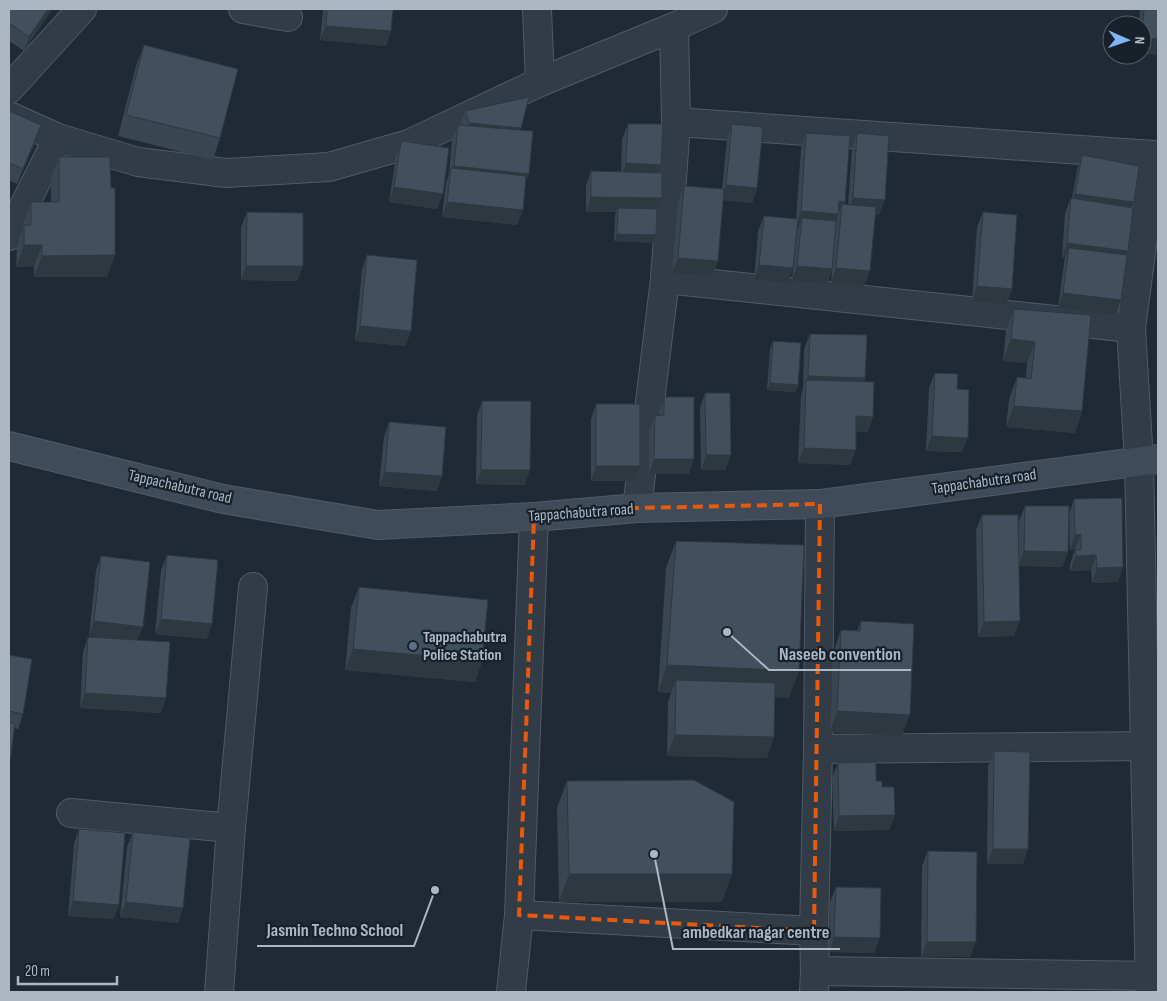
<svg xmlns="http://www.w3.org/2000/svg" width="1167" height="1001" font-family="'Sofia Sans Condensed',sans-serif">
	<rect width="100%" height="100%" fill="#1f2a35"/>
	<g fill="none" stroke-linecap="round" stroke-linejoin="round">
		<!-- minor casing -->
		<g stroke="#505a64" stroke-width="30">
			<g id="minor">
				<path d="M243,9l45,8"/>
				<path d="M537,9l3,73"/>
				<path d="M9,89l73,-80"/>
				<path d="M9,116l49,22 80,24 88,11 103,-6 80,-23 131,-62 134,-55 39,-18"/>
				<path d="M676,122l478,33 -23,173 8,134 11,530"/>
				<path d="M9,236l49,-98"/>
				<path d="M665,279l466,49"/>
				<path d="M637,508l28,-229 11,-157 -2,-95"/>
				<path d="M818,749l340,-3"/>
				<path d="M71,813l160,15 22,-241"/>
				<path d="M519,915l295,16"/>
				<path d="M815,971l343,5"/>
				<path d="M219,992l12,-164"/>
				<path d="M511,992l8,-77 15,-398"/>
			</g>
		</g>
		<!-- tertiary casing -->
		<g stroke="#505a64" stroke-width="30">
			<path id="tertiary" d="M814,992l1,-21 -1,-40 4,-182 2,-245"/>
		</g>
		<!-- secondary casing -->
		<g stroke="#505a64" stroke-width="30">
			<path id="secondary" d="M9,446l214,53 155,26 156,-8 103,-9 183,-4 338,-45"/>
		</g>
		<!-- minor -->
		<use href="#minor" stroke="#323c46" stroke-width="28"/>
		<!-- tertiary -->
		<use href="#tertiary" stroke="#323c46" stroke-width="28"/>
		<!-- secondary -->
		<use href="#secondary" stroke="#404b59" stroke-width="28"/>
	</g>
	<!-- wall -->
	<g fill="#394550">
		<path d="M9,9h43l-28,42 -15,-10z"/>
		<path d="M323,9h70l-2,22 -5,15 -66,-6z"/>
		<path d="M1140,9h18l-16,45v-29h-3z"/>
		<path d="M144,45l76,93 -7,22 -95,-24 18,-70z"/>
		<path d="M9,111l32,14 -5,15 -19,44 -8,-4z"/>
		<path d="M465,111l55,19 5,53 -8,42 -75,-8 4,-34 3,-10 3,-34 6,-14h2z"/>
		<path d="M628,124l30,48 -2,63 -3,8 -39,-2 1,-25 1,-4h-30v-26l5,-15 30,1 1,-33z"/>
		<path d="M732,124l25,64 -5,15 -29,-3 -11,76 -40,-3 6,-72 6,-15 38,3 5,-50z"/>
		<path d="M806,133l39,69v2h3l4,-56 5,-15 22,82h-4l-11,71 -33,-3 1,-13 -5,14 -35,-3 4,-49 3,-6h-2l-9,57 -34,-3 4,-49 6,-15 32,3 5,-71z"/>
		<path d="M401,141l36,68 -48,-7 7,-46z"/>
		<path d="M1082,155l52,47 -2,6 -4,43 -2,4 -5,45 -5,15 -58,-7 6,-45 1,-5h-3l3,-45 6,-15h1l5,-28z"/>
		<path d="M59,157l52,31 4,67 -8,22h-73v-11l-18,1 1,-21 6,-18v-4l8,-22h20v-24z"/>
		<path d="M247,212l56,54 -6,15 -56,-1v-53z"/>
		<path d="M983,212l29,77 -6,15 -34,-3 5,-74z"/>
		<path d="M367,255l44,76 -6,15 -50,-5 7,-71z"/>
		<path d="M1014,309l68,102 -7,22 -69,-6 3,-28 8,-22 9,1 1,-15 -24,-2 3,-31z"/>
		<path d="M810,334l55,44 -1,4 4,50 -12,-1 -6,34 -52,-2 3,-68 2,-7 1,-39z"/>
		<path d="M773,341l25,44 -3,7 -28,-2 3,-41z"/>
		<path d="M935,373l22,16 5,63 -36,-1 3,-63z"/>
		<path d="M705,393l26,62 -6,15h-24l-1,-62z"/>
		<path d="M664,397l25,77h-40v-44l6,-14h4v-4z"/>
		<path d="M482,401l43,84 -49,-1 1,-68z"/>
		<path d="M596,404l44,62 -5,15h-44v-62z"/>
		<path d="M389,422l48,69 -58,-5 5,-49z"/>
		<path d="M1074,499l49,68 -5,15 -26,1 -1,-13 -21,1v-6l5,-16 -5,1 -1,-36z"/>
		<path d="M1025,506l43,46 -6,15 -43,-1 -5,70 -36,1 -2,-107 6,-15 36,40 1,-34z"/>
		<path d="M676,541l113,157 -14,-1 -8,61 -100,-2 1,-54 3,-9 -13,-1 8,-124z"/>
		<path d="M167,555l40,84 -52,-5 6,-64z"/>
		<path d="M101,556l37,84 23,73 -81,-5 3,-56 5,-15 24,2 -23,-3 7,-66z"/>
		<path d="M359,587l123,74 -7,21 -130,-12 6,-62z"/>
		<path d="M861,621l41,115 -72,-4 4,-81 7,-21 16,1z"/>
		<path d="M9,655l14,59 -5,15 -4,-1 -5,42z"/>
		<path d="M994,751l29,113h-36l1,-98z"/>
		<path d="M838,763l38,18 19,34 -6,15 -55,1 -2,-53z"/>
		<path d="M567,781l155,121h-163l-2,-94z"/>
		<path d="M79,829l35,90 -46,-3 6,-72z"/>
		<path d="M133,832l50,76 -5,15 -58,-6 7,-70z"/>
		<path d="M928,851l48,91 -6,15h-49l1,-91z"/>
		<path d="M836,887l44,51 -6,15 -45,-1 1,-50z"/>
	</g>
	<!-- shaded-wall -->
	<g fill="#2e3841">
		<path d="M48,9h4l-28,42 5,-14z"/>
		<path d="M326,26l65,5 -5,15 -66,-6z"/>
		<path d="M1142,38l16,1v16l-16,-1z"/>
		<path d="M469,123l52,5 -5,15 -53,-5z"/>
		<path d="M41,125l-5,15 -19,44 6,-15z"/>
		<path d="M626,163l35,2 -5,15 -35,-2z"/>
		<path d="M454,166l75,8 -6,14 -73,-11z"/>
		<path d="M726,185l31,3 -5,15 -31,-3z"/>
		<path d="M394,187l49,7 -6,15 -48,-7z"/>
		<path d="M1075,194l59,8 -6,15 -58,-8z"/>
		<path d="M591,197l71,1 -6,14 -38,-4 -2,4h-30z"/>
		<path d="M853,198l32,2 -6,15 -32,-2z"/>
		<path d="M839,201l6,1 -4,13 1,-11 -9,25 -31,-11 -3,8h-3l5,-15z"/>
		<path d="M447,202l76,8 -6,15 -75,-8z"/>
		<path d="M617,234l39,1 -3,8 -39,-2z"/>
		<path d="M1067,243l61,8 -6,15 -53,-18 -4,10h-3z"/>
		<path d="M24,245h18l-8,21 -18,1z"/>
		<path d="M115,255l-8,22h-73l8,-21z"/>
		<path d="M678,258l40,3 -6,15 -40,-3z"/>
		<path d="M759,265l34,3 -5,15 -34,-3z"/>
		<path d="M246,266h57l-6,15 -56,-1z"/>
		<path d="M797,266l35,3 -5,15 -35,-3z"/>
		<path d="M836,268l34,3 -6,15 -33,-3z"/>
		<path d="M977,286l35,3 -6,15 -34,-3z"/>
		<path d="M1063,293l58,7 -5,15 -58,-7z"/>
		<path d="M360,326l51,5 -6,15 -50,-5z"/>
		<path d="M1011,339l24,3 -8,21 -24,-2z"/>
		<path d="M808,376l57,2 -5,14 -54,-10z"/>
		<path d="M770,383l28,2 -3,7 -28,-2z"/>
		<path d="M1014,406l68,5 -7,22 -69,-6z"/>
		<path d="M856,416l17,1 -5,15 -17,-1z"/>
		<path d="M932,436l36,2 -6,14 -36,-1z"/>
		<path d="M804,448l52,2 -6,15 -52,-2z"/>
		<path d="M706,455h25l-6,15h-24z"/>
		<path d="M654,459h40l-5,15h-40z"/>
		<path d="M596,466h44l-5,15h-44z"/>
		<path d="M481,470h49l-5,15 -49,-1z"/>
		<path d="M385,472l57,4 -5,15 -58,-5z"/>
		<path d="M1081,534l-6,15 -5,1 5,-15z"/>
		<path d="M1024,551l44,1 -6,15 -44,-1z"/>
		<path d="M1096,555l-5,15 -21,1 6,-15z"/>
		<path d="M1123,567l-5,15 -26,1 5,-15z"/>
		<path d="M161,619l51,5 -5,15 -52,-5z"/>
		<path d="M94,621l49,6 -6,14 -48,-5z"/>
		<path d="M1020,621l-6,15 -36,1 6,-15z"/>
		<path d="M353,649l129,12 -7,21 -130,-12z"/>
		<path d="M667,665l132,6 -10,27 -113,-5v-13l-5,13 -13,-1z"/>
		<path d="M85,693l81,5 -5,15 -81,-5z"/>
		<path d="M837,711l73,4 -8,21 -72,-4z"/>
		<path d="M675,735l99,2 -7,21 -100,-2z"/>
		<path d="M895,815l-6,15 -55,1 5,-15z"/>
		<path d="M993,849h35l-5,15h-36z"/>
		<path d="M569,874h163l-10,28h-163z"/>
		<path d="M73,901l46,4 -5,14 -46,-3z"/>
		<path d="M126,902l57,6 -5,15 -58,-6z"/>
		<path d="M834,937l46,1 -6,15 -45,-1z"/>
		<path d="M927,942h49l-6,15h-49z"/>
	</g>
	<!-- building -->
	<g fill="#42505d" stroke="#2e3841">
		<path d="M9,9h39l-19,28 -20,-14z"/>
		<path d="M327,9h66l-2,22 -65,-5z"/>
		<path d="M1144,9h14v30l-16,-1z"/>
		<path d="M144,45l94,24 -18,69 -94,-23z"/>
		<path d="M529,97l-8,31 -52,-5 -4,-12z"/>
		<path d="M9,111l32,14 -18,44 -14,-6z"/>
		<path d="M628,124h35l-2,41 -35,-2z"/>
		<path d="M732,124l31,3 -6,61 -31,-3z"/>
		<path d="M458,125l75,6 -4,43 -75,-8z"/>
		<path d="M806,133l44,3 -5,66 -6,-1 -1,13 -37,-3z"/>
		<path d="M857,133l32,3 -4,64 -32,-2z"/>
		<path d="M401,141l48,7 -6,46 -49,-7z"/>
		<path d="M1082,155l57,11 -5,36 -59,-8z"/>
		<path d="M59,157h51l1,31h4v67l-73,1v-11h-18v-20h7v-23h28z"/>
		<path d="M451,168l75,8 -3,34 -76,-8z"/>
		<path d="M591,171l71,2v25l-71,-1z"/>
		<path d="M684,186l40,3 -6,72 -40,-3z"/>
		<path d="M1071,198l62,10 -5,43 -61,-8z"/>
		<path d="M842,204l34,3 -6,64 -34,-3z"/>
		<path d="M618,208l39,1 -1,26 -39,-1z"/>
		<path d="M247,212l56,1v53h-57z"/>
		<path d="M983,212l34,3 -5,74 -35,-3z"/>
		<path d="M764,216l34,3 -5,49 -34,-3z"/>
		<path d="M802,218l34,3 -4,48 -35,-3z"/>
		<path d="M1069,248l58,7 -6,45 -58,-7z"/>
		<path d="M367,255l50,5 -6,71 -51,-5z"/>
		<path d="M1014,309l77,6 -9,96 -68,-5 3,-29 14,2 4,-37 -24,-3z"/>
		<path d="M810,334l57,1 -2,43 -57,-2z"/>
		<path d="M773,341l28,2 -3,42 -28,-2z"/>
		<path d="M935,373l23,1 -1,15 12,1 -1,48 -36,-2z"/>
		<path d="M806,380l68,2 -1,35 -17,-1v34l-52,-2z"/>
		<path d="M705,393h25l1,62h-25z"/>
		<path d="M664,397h30v62h-40l1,-43 9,-1z"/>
		<path d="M482,401h49l-1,69h-49z"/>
		<rect x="596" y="404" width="44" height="62"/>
		<path d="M389,422l57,5 -4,49 -57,-4z"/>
		<path d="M1122,498l1,69 -26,1 -1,-13 -20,1 -1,-6h6v-16l-6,1 -1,-36z"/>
		<path d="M1025,506h44l-1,46 -44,-1z"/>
		<path d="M982,515h36l2,106 -36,1z"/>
		<path d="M676,541l128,4 -5,126 -132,-6z"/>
		<path d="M167,555l51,5 -6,64 -51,-5z"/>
		<path d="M101,556l49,6 -7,65 -49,-6z"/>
		<path d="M359,587l129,13 -6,61 -129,-12z"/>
		<path d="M861,621l53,3 -4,91 -73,-4 4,-81 19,1z"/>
		<path d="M88,637l82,5 -4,56 -81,-5z"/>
		<path d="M9,655l23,4 -9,55 -14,-3z"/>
		<path d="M676,680l99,3 -1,54 -99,-2z"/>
		<path d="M9,723h6l-6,47z"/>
		<path d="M994,751l36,1 -2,97h-35z"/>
		<path d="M876,762v19h6v6h12l1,28 -56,1 -1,-53z"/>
		<path d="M694,780l40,22 -2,72h-163l-2,-93z"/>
		<path d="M79,829l46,4 -6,72 -46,-4z"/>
		<path d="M133,832l57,6 -7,70 -57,-6z"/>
		<path d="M928,851l49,1 -1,90h-49z"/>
		<path d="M836,887l45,1 -1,50 -46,-1z"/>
	</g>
	<!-- marked area -->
	<path fill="none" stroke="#e8590c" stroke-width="4" stroke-dasharray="10 6" stroke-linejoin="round" d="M820,504l-6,427 -295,-16 15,-398 103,-9z"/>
	<!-- markers -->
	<circle fill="#5c6f8a" stroke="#18212a" stroke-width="2" cx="413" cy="646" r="5"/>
	<g text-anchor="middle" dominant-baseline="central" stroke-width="4.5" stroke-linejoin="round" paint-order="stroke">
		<!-- street labels -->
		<g font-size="16" fill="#acb7c3" stroke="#18212a">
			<text transform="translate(984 482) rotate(-8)">Tappachabutra road</text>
			<text transform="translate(180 487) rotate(13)">Tappachabutra road</text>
			<text transform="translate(581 513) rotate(-4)">Tappachabutra road</text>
		</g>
		<!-- poi labels -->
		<g font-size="16" font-weight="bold" fill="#acb7c3" stroke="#18212a" text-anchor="start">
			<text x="423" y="637">Tappachabutra<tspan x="423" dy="18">Police Station</tspan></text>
		</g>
	</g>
	<!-- callouts -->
	<path fill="none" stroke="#acb7c3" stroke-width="2" d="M727 632L769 670H911M435 890L414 946H257M654 854L673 949H840"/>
	<g fill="#acb7c3" stroke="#18212a" stroke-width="2">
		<circle cx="727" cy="632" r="5"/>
		<circle cx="435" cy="890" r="5"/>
		<circle cx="654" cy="854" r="5"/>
	</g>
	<g font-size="18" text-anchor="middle" font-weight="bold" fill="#acb7c3" stroke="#18212a" stroke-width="4.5" stroke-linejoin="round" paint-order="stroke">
		<text x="840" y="660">Naseeb convention</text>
		<text x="335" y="936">Jasmin Techno School</text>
		<text x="756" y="938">ambedkar nagar centre</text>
	</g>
	<!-- border -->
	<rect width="1167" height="1001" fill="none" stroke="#acb7c3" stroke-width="20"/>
	<!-- north arrow -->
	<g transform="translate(1127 40) rotate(92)"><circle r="24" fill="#18212a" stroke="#535d67"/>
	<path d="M0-4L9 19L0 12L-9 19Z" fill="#7eb6f6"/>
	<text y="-8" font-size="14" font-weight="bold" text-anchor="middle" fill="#acb7c3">N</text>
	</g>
	<!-- scale -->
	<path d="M18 976v8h99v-8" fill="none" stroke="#acb7c3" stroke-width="2.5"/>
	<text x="25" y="976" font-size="15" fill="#acb7c3" stroke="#18212a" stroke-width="4" paint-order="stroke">20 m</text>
</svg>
